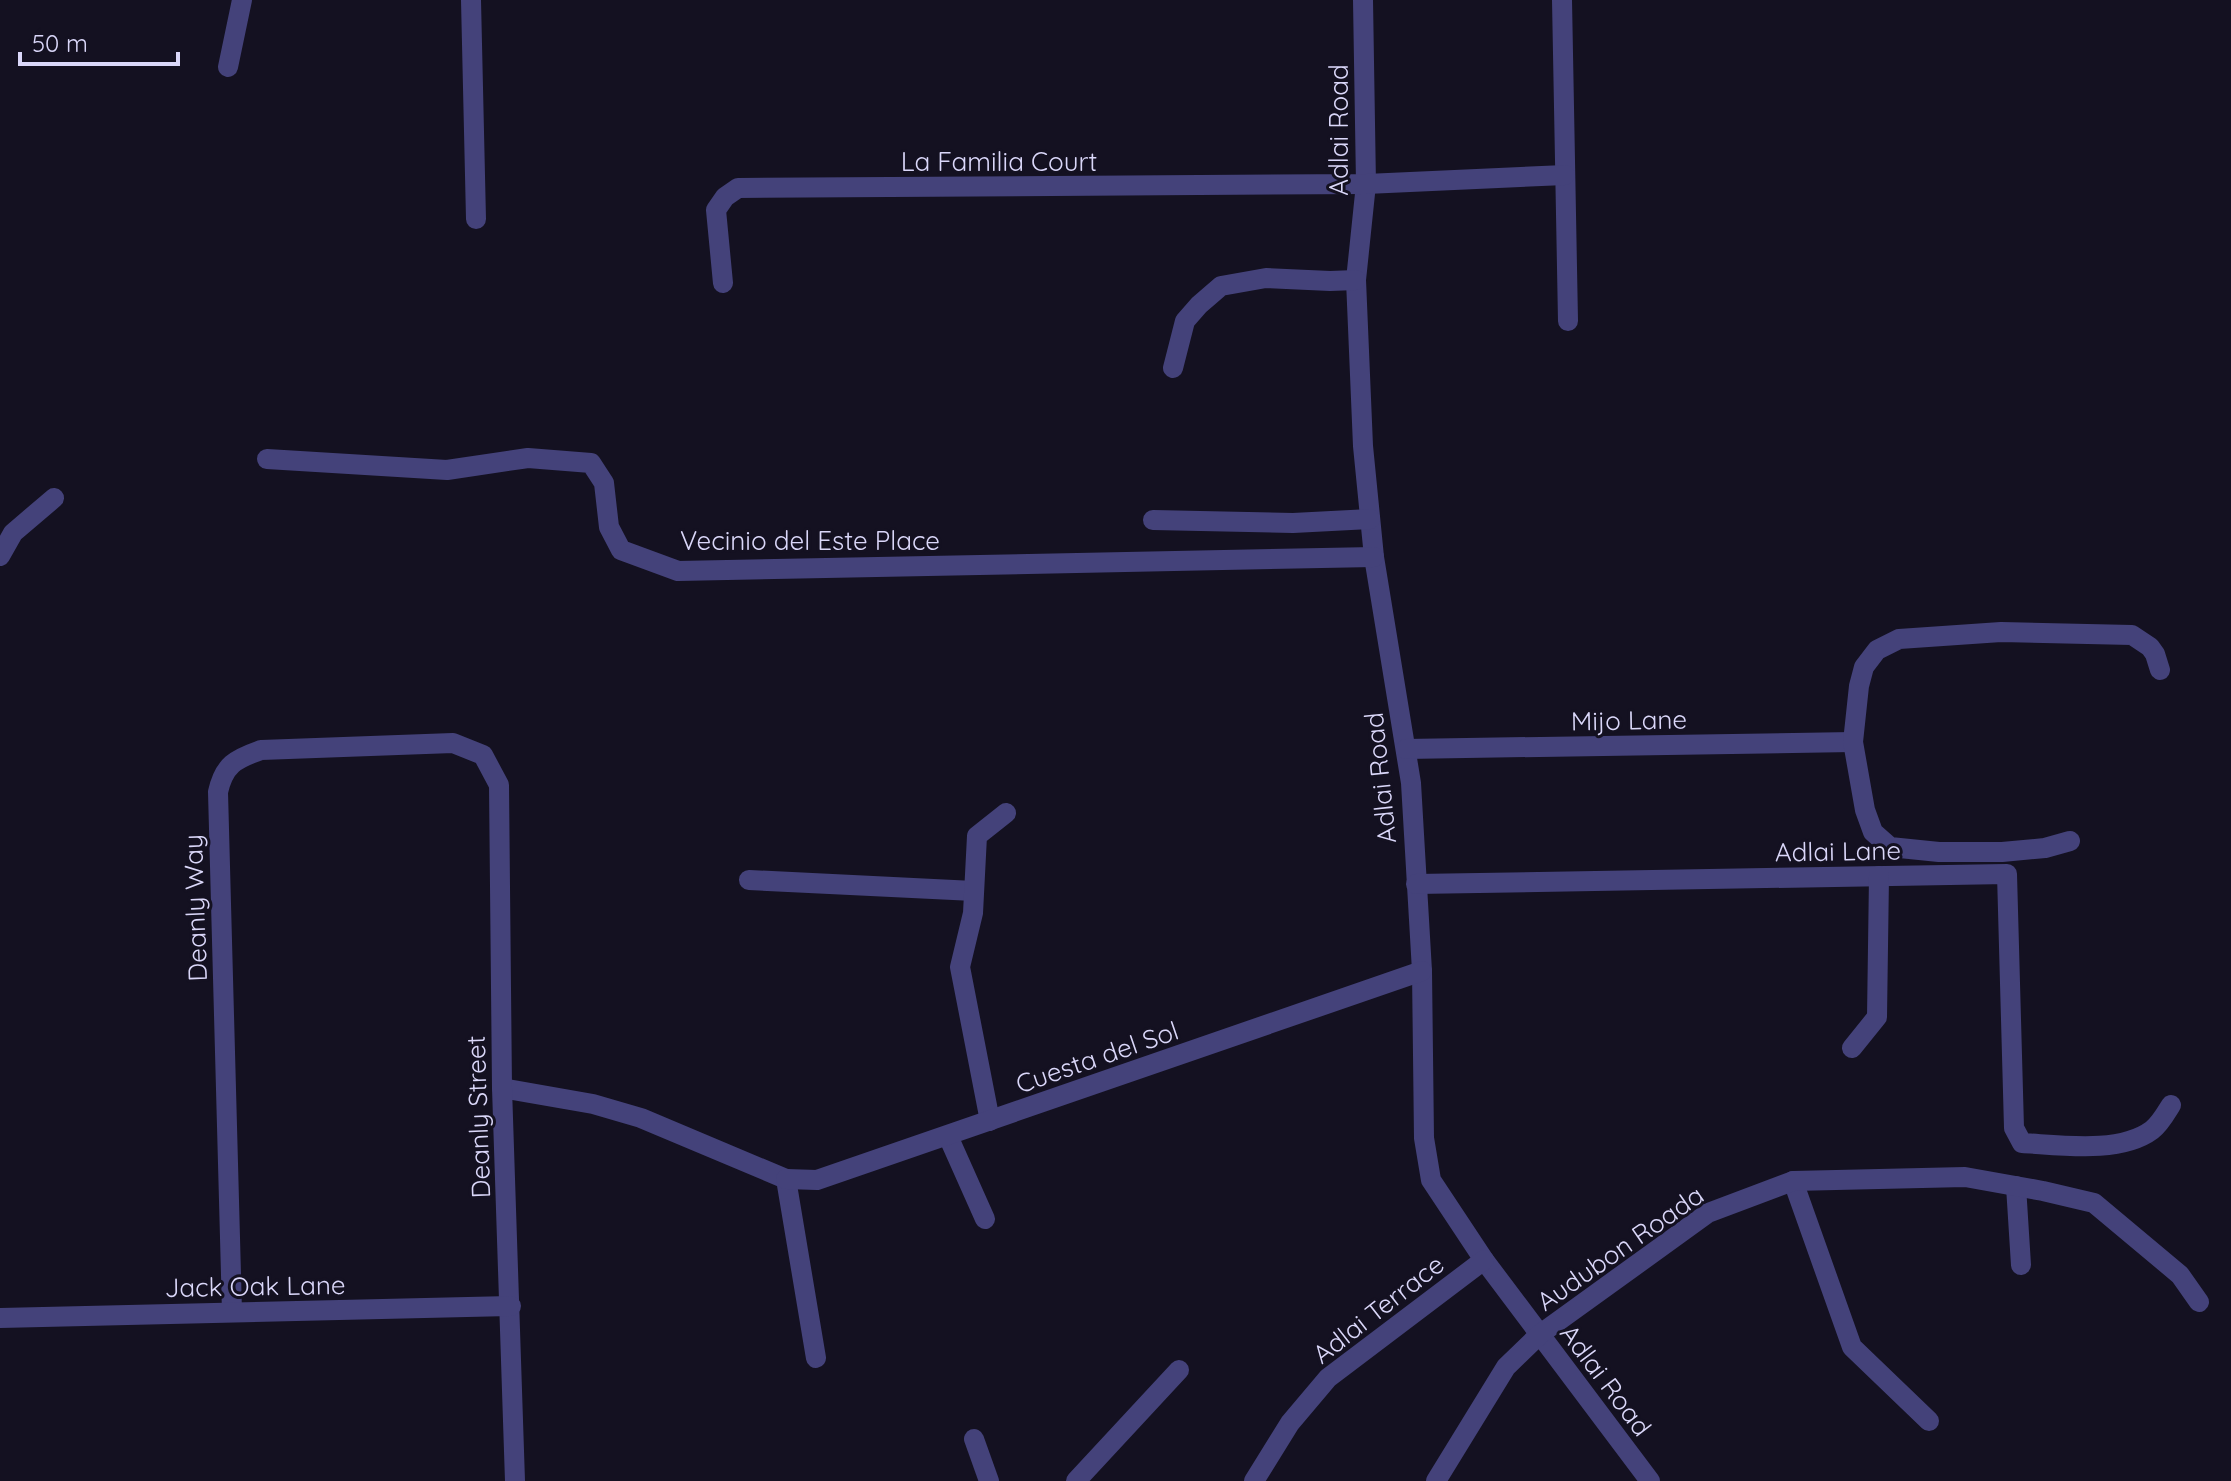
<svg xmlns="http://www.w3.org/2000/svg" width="2231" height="1481" font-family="Quicksand,sans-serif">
	<rect width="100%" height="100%" fill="#141121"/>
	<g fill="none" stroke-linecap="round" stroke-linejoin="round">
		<!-- minor -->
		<g stroke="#44427a" stroke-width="20">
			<path d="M471,0l5,219"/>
			<path d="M1363,0l3,184 -10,96 7,166 11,111 37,226 11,188 2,167 7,42 53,80 166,221"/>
			<path d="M1562,0l6,321"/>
			<path d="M228,67l14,-67"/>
			<path d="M723,283l-7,-73 9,-13 13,-9 628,-4 199,-9"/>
			<path d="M1173,368l12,-47 14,-16 22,-19 45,-8 64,3 26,-1"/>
			<path d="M267,459l180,11 81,-12 63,5 13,20 5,44 12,23 57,21 696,-14"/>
			<path d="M1153,520l140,3 77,-4"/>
			<path d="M0,556l13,-23 41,-35"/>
			<path d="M1406,749l447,-7"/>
			<path d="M2070,841l-25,7 -43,4h-63l-49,-5 -17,-15 -8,-22 -12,-68 6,-56 5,-19 13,-17 22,-11 102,-7 131,3 18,12 5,7 5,16"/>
			<path d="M749,880l225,11"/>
			<path d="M1416,884l591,-10 7,254 8,15c38,2 98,11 130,-13 8,-6 14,-17 19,-25"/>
			<path d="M1852,1048l25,-31 2,-141"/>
			<path d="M502,1088l91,16 48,14 145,61 30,179"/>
			<path d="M990,1121l-30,-154 13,-54 4,-77 29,-23"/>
			<path d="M948,1136l37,83"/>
			<path d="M786,1179l31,1 605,-209"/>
			<path d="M1793,1181l59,166 77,74"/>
			<path d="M2016,1186l5,79"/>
			<path d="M232,1312l-14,-520c6,-27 17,-33 43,-42l192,-7 30,12 16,30 3,303 13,393"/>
			<path d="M0,1318l511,-12"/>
			<path d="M974,1439l15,42"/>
			<path d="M1076,1481l103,-111"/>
			<path d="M1254,1481l36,-58 38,-45 156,-118"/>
			<path d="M1436,1481l70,-114 33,-32 169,-122 85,-32 172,-4 78,14 51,12 86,72 19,27"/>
		</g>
	</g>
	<g text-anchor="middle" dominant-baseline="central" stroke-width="6" stroke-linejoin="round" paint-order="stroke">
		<!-- street labels -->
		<g font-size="26" fill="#dad7f9" stroke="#141121">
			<text transform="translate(1338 130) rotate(-90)">Adlai Road</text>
			<text x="999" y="161">La Familia Court</text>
			<text x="810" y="540">Vecinio del Este Place</text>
			<text transform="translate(1629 720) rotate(-1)">Mijo Lane</text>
			<text transform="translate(1380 778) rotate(-96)">Adlai Road</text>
			<text transform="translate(1838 851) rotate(-1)">Adlai Lane</text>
			<text transform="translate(195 908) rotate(-92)">Deanly Way</text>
			<text transform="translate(1097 1057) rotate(-19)">Cuesta del Sol</text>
			<text transform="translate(478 1117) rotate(-92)">Deanly Street</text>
			<text transform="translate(1620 1248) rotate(-35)">Audubon Roada</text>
			<text transform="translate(255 1286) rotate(-1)">Jack Oak Lane</text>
			<text transform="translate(1378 1309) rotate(-38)">Adlai Terrace</text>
			<text transform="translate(1606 1380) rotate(53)">Adlai Road</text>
		</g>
	</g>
	<!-- scale -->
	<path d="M20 52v12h158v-12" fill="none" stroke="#dad7f9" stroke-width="4"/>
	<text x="32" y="52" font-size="24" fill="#dad7f9" stroke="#141121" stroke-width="6" paint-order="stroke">50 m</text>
</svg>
